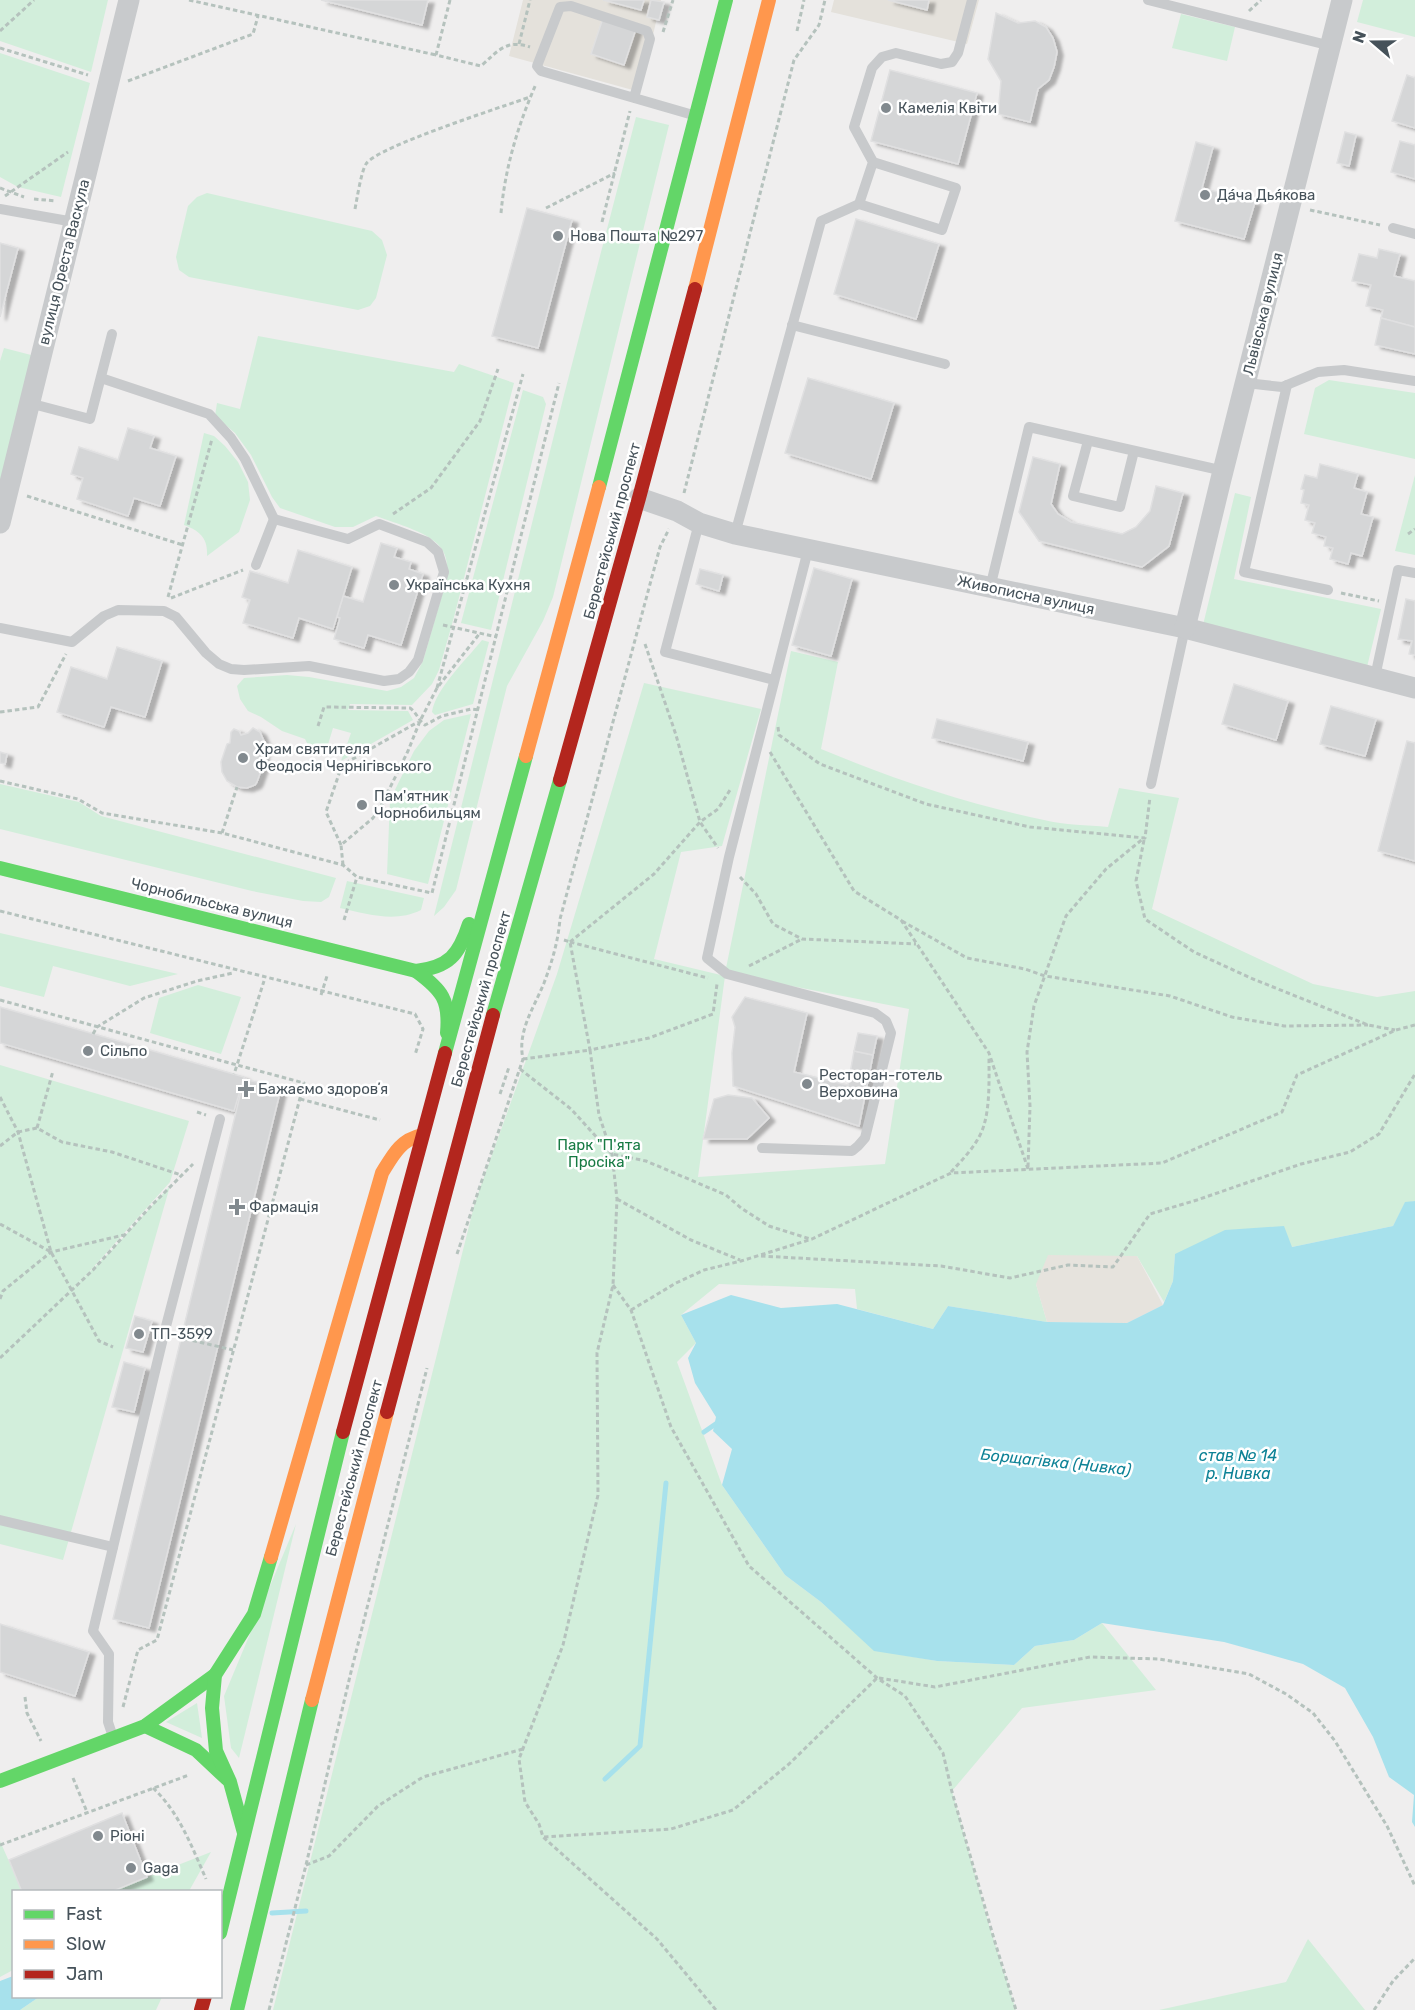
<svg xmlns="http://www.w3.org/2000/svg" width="1415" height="2010" font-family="Rubik,sans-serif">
	<defs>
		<filter id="shadow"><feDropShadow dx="6" dy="3.5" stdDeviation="1.5" flood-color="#0004"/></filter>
	</defs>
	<rect width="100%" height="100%" fill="#efeeee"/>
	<!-- commercial -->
	<g fill="#e4e1db">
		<path d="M523,0h138l-21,92 -131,-36z"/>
		<path d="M834,0h145l-12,44 -136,-32z"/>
	</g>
	<!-- green -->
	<g fill="#d2eedb">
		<path d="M0,0h108l-17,72 -91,-31z"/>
		<path d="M1363,0h52v37l-58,-15z"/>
		<path d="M1181,14l54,13 -8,34 -55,-13z"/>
		<path d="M0,53l90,30 -29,114 -43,-10 -18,-10z"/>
		<path d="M636,117l33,8 -116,472 -10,24 -36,65 -51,204 -12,17 -10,9 130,-521z"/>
		<path d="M207,193l165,38 10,9 5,15 -11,43 -6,8 -12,4 -169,-33 -10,-7 -3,-13 12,-51 9,-9z"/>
		<path d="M258,336l196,36 5,-8 55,19 -60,234 -15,53 -7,14 -20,21 -62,-1 -2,6 60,1 5,9 -72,41 10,-28 -18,-5 -7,23 -18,-6 -3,-6 -23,-8 -21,-14 -13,-6 -8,-12 -3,-13 7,-8 43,-3 22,2 78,14 14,-4 13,-9 9,-17 25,-87c-1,-8 -1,-16 -5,-23 -9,-18 -49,-28 -67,-35l-23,11h-18l-55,-19 -8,-11 -21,-42 -16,-22 -20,-17 2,-13 23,6z"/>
		<path d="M4,348l31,8 -35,140v-135z"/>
		<path d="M1329,380l86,13v66l-111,-25 11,-46z"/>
		<path d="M523,390l20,7 3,7 -55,226 -30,-7z"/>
		<path d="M204,433l10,3 11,10 13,16 10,20 2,18 -11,32 -32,24c1,-18 -7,-25 -23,-31z"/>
		<path d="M1415,475v80l-20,-4z"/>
		<path d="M1235,493l16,4 -17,82 147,30 -14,58 -164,-42z"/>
		<path d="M482,640l7,2 -16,62 -38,11 -3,-3c4,-24 35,-53 50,-72z"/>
		<path d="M791,651l47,11 -17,87c72,30 146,55 223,71 21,5 43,5 64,7l11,-39 60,10 -27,111 161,75 64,13 38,-6v210l-10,2 -12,23 -101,21 -117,7 -2,27 -9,21 -27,-46 -101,28 11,38 -99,-16 -15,23 -76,-20 -2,-20 -136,-5 -38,31 15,28 -19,19 45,123 63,90 36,27 53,48 63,11 77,4 21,-19 39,-6 28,-17 54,67 -134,18 -70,83 37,134 27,85h-743l202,-808 82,-228 87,-291 117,26 -39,137 -41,6 -27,107 71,17 -27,201 187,-13 24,-155 -184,-36z"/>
		<path d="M471,714l-43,170 -41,-10 3,-74 24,-49 15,-20 15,-11z"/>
		<path d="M0,784l79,18 22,14 235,62 -7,19 -8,5 -18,-1 -51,-10 -252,-62z"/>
		<path d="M347,881l77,17 -3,12c-26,13 -53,4 -81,-2z"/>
		<path d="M0,933l178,41 -48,12 -77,-20 -9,31 -44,-11z"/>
		<path d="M198,985l43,12 -20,57 -71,-21 9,-35z"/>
		<path d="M0,1065l189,56 -19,61 -81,90 -42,42 65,-64 58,-64 -107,374 -63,-16z"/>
		<path d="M296,1524l-57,234 -8,-10 -7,-52z"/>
		<path d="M197,1703l5,35 -36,-16z"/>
		<path d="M0,1841l22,50 -8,1 -1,78 -13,7z"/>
		<path d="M211,1852l-22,39h-77z"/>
		<path d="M1308,1939l57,71h-206l127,-28z"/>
		<path d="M39,1997h123l-6,13h-136z"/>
	</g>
	<!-- sand -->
	<path fill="#e6e3dd" d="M1048,1255l89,1 26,49 -36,18 -80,-1 -11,-38z"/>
	<!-- water -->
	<g fill="#a7e1ec">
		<path d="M1415,1201v626l-3,-5 2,-27 -25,-18 -16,-40 -28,-49 -42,-24 -79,-22 -122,-19 -28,17 -39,6 -21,19 -77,-4 -63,-10 -53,-49 -36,-27 -63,-90 10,-36 -19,-18 3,-14 -21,-34 -7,-25 8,-15 -15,-28 50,-20 50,13 56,-4 96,25 15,-23 99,16 80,1 36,-18 10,-24 2,-27 50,-24 59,-4 8,21 101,-21 12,-24z"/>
		<path d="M13,1976l1,20 25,1 -19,13h-20v-29z"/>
	</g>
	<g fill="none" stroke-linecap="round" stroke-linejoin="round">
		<!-- stream -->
		<g stroke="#a7e1ec" stroke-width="5">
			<path d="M704,1432l16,-11"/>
			<path d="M605,1779l35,-33 26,-263"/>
			<path d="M272,1913l34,-2"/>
		</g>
	</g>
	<!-- building -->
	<g fill="#d5d6d7" stroke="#e0e0e1" stroke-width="1.5" filter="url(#shadow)">
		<path d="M321,0h107l-6,25z"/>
		<path d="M603,0h41l-3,10z"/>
		<path d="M651,0l13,2 -5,18 -12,-3z"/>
		<path d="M888,0h41l-2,10z"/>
		<path d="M996,13l22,10 17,-2 11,6 7,11 4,14 -3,15 -5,13 -11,9 -8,33 -32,-8 3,-33 -13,-22z"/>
		<path d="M603,18l33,11 -12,36 -33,-11z"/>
		<path d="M890,70l87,23 -19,71 -87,-23z"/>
		<path d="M1407,75l8,3v50l-23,-7z"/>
		<path d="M1345,132l11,3 -7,31 -12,-3z"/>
		<path d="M1400,141l15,4v34l-24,-7z"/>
		<path d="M1196,142l17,5 -11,41 53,14 -11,37 -69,-18z"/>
		<path d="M527,208l45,12 -34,128 -46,-12z"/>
		<path d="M856,219l83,25 -23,75 -82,-25z"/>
		<path d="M0,243l18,5 -18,69z"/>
		<path d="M1379,249l21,5 -6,22 21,5v46l-34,-9 2,-8 -17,-4 5,-21 -19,-4 7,-27 18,4z"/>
		<path d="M1381,318l34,9v27l-40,-9z"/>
		<path d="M808,378l86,25 -23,76 -86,-26z"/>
		<path d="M128,428l26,8 -4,12 26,8 -16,50 -26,-8 -6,18 -51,-17 6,-21 -12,-4 8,-27 39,13z"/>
		<path d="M1033,457l27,7 -9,40 7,10 13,8 51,12 14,-7 14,-16 6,-25 27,7 -14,53 -27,21 -103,-26 -20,-29z"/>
		<path d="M1320,464l38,10 -4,14 13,4 -6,22 12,3 -11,39 -11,-3 -3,11 -18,-5 3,-11 -9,-2 2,-9 -14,-4 3,-10 -10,-3 4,-15 -8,-2 3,-13 -3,-1 4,-14 12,3z"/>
		<path d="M381,543l16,5 -3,9 17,5 -2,7 14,5 -22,71 -33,-10 -4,13 -30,-9 6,-21 -3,-1 6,-21 20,6z"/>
		<path d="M298,550l54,17 -19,62 -34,-11 -6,20 -50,-15 7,-23 -8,-3 8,-26 38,12z"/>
		<path d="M814,568l38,11 -21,77 -39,-11z"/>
		<path d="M700,569l23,6 -4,16 -23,-7z"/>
		<path d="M1406,599l9,2v54l-6,-1 3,-13 -14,-2z"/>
		<path d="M117,647l45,14 -17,56 -34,-10 -7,20 -47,-15 14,-45 36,12z"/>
		<path d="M1234,684l54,17 -12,39 -54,-16z"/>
		<path d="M1331,706l45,13 -11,37 -45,-12z"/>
		<path d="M937,719l91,23 -5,19 -91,-23z"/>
		<path d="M253,728l7,4 6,14 -4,11 3,2 -8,23 -2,3 -8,3 -10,-1 -10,-6 -5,-9 -1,-10 6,-18 3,-1 1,-11 3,-3 5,2 2,4 7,-2z"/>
		<path d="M1407,741l8,2v118l-37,-10z"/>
		<path d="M0,752l7,2 -2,10 -5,-1z"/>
		<path d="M745,997l62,16 -13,59 54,13 6,-34 19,4 -14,71 -126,-40 -1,-33 3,-26 -3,-10z"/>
		<path d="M0,1007l244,70 -10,34 -234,-68z"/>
		<path d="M858,1033l19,3 -4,19 -19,-4z"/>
		<path d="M244,1079l37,9 -132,540 -36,-9z"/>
		<path d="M728,1095l24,3 17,20 -22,21h-44l11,-40z"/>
		<path d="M135,1316l17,5 -9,31 -17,-4z"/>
		<path d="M124,1362l21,6 -11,44 -22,-5z"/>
		<path d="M0,1624l89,28 -14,44 -75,-24z"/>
		<path d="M122,1813l25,64 -36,15h-89l-13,-32z"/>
	</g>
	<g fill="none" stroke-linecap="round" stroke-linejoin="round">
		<!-- path -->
		<g stroke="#b5c2bd" stroke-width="3" stroke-dasharray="4.5 3" stroke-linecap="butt">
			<path d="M189,0l247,55"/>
			<path d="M450,0l-14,55 45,11c17,-15 25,-27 49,-19"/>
			<path d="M1249,11l12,-11"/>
			<path d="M0,31l34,-31"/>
			<path d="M797,31l7,-31"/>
			<path d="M663,32l10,-32"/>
			<path d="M519,44l11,-44"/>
			<path d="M0,48l88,27"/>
			<path d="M128,81l125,-47 5,-18"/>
			<path d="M0,188l24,9"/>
			<path d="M5,196l63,-44"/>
			<path d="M34,199l22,2"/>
			<path d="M546,208l69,-35"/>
			<path d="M355,209c2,-10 6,-37 11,-45 10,-17 139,-58 164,-67"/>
			<path d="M1310,210l70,15"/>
			<path d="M501,213c4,-45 17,-88 35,-129"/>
			<path d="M602,222l28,-111"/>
			<path d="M684,493l110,-433 25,-35 6,-25"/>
			<path d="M27,496l156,49"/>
			<path d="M393,514l38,-26 49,-67 18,-52"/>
			<path d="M1408,534l7,-5"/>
			<path d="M1341,593l38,8"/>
			<path d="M168,597l44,-158"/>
			<path d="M171,598l72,-28"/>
			<path d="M443,625l54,12"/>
			<path d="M645,644l31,91 24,87 18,26"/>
			<path d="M437,688l86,-314"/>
			<path d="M0,712l38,-5 28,-53"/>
			<path d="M318,726l6,-19 86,1c7,5 8,12 15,17l17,-9 29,-7 8,1"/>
			<path d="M778,727l1,8 41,29 106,40 104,23 115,11 5,-41"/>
			<path d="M770,752l84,139 47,29 88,133 39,116"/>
			<path d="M0,781l78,18 24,14 120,20 121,32 14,12 75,16 127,-510"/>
			<path d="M222,833l15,-46"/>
			<path d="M1144,840l-8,41 9,38 49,33 59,27 115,46 27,5"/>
			<path d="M341,845l-15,-33 16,-47 76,-43"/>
			<path d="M343,865l-2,-20 32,-27 7,-10 28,-57 12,-30 17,-33 43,-55"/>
			<path d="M740,877l16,17 17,30 29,15 114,5"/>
			<path d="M0,911l415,103 8,15 -8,26"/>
			<path d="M344,920l13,-43"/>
			<path d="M902,921l65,37 58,11 20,7 125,20 62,21 52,9 84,-1"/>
			<path d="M564,940l6,2 20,108 59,-12 64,-24 4,-30"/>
			<path d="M570,942l84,-68 46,-52 18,-13 12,-19"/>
			<path d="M570,942l138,36"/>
			<path d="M749,966l53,-27"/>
			<path d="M321,995l6,-19"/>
			<path d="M0,1000l237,65 -3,9"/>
			<path d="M93,1034l4,-7 47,-29 53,-17 36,-8"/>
			<path d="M523,1059l67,-9 9,65 13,39 5,45 -4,86 -16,68 1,142 -35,150 -44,114 6,43 14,22 4,13 114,102 59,71"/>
			<path d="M520,1069l51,40 41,45 34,7 80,34 15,13 28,18 41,13"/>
			<path d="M500,1094l9,-27"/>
			<path d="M0,1097l18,35 33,120 48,89 14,6"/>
			<path d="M300,1099l80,21"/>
			<path d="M197,1112l9,3"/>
			<path d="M37,1128l16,-57"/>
			<path d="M0,1146l18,-14 19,-4 25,14 50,10 69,23"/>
			<path d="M1028,1167l2,-61 -3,-54 7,-46 32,-90 40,-47 38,-31"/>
			<path d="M951,1172c12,-13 28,-29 33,-47 6,-20 5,-47 5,-67"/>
			<path d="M617,1199l74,41 49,20"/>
			<path d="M0,1224l51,28"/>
			<path d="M457,1254l66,-195c-6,-28 11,-51 21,-76 8,-21 14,-41 16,-64l100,-372 9,-18"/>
			<path d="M761,1256l180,10 69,12 58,-13 45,2 37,-53 47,-14 104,-36 49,-12 29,-18 36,-60"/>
			<path d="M613,1285l18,25 40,117 78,139 128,112 28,18 38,57 9,39 42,147 22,71"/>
			<path d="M0,1299l3,-8 48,-39 73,-17"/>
			<path d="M631,1310l45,-27 28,-13 37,-9 71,-22 139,-66 211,-10 120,-51 15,-37 99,-45 19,-5"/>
			<path d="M178,1337l55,13"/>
			<path d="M0,1358l93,-88 57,-63 43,-43"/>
			<path d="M879,1678l56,9 155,-30 69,2 90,15 37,20 27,19 22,28 52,85 28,60"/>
			<path d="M25,1697l2,16 14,28"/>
			<path d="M123,1707l15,-57 19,-10 147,-557 -67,-18 27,-84"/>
			<path d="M73,1778l14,34"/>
			<path d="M153,1788c26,24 39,59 53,91"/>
			<path d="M544,1837l127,-8 62,-19 56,-46 88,-86"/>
			<path d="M0,1845l189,-70"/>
			<path d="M306,1865l23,-9 49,-50 45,-29 100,-28"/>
			<path d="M269,2010l37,-145 44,-189 77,-308"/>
			<path d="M1374,2010l19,-29 22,-23"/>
		</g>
		<!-- lane -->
		<g stroke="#c8cacc" stroke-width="10">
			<path d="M1148,0l183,46"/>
			<path d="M634,98l16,-59 -3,-8 -76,-25 -11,1 -23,59 4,5 152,44"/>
			<path d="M859,204l14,-42 -19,-35 18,-59 10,-11 14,-4 45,11 11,-2 6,-9 14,-53"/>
			<path d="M0,209l74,13"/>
			<path d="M1393,228l22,6"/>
			<path d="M792,325l153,39"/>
			<path d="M101,378l108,36 22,24 14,21 29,60"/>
			<path d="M1246,383l36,4 36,-15 26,-2 71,11"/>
			<path d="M1287,385l-43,187 84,18"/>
			<path d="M29,403l61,16 22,-85"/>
			<path d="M1088,441l-15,55 47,11 14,-56"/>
			<path d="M699,523l-34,129 109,28"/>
			<path d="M735,534l86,-313 38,-17 83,26 14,-42 -83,-26"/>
			<path d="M990,588l39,-161 195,44"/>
			<path d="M0,628l72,14 32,-26 14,-6 46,1 12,6 30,36 13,11 12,5 13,1 65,-4 75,15 15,-2 10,-7 9,-12 26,-88 -6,-20 -11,-10 -48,-18 -31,15 -74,-20 -18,46"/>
			<path d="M1375,677l23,-107 17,3"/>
			<path d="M1151,784l34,-156"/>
			<path d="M762,1148l90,3 6,-5 7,-8 26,-105 -5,-12 -11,-8 -148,-39 -20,-16 22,-101 79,-307"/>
			<path d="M0,1520l113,27"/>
			<path d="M113,1737l-5,-15 1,-68 -16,-23 71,-297 56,-215"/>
		</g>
		<!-- street -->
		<g stroke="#c8cacc" stroke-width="21">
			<path d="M639,498l38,13 22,12 36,11 450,94 230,60"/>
			<path d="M0,523l129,-523"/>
			<path d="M1185,628l36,-149 121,-479"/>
		</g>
		<!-- fast -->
		<g stroke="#63d668" stroke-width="14">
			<path d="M599,487l127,-487"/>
			<path d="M0,868l416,103c33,-4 43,-16 53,-47"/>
			<path d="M416,971c26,19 34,29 31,62"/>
			<path d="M493,1015l67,-235"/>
			<path d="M445,1053l81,-297"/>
			<path d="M145,1726l51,24 31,29"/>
			<path d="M0,1781l145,-55 70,-51"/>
			<path d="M244,1833l-14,-51 -14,-31 -4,-43 3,-33 39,-61 17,-57"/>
			<path d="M220,1933l123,-501"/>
			<path d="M237,2010l75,-310"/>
		</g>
		<!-- slow -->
		<g stroke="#ff974d" stroke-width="14">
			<path d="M695,289l74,-289"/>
			<path d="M526,756l73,-269"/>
			<path d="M271,1557l111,-384c11,-18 18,-33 40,-38"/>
			<path d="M312,1700l75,-288"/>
		</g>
		<!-- jam -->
		<g stroke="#b3261e" stroke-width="14">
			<path d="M560,780l79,-282 56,-209"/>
			<path d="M387,1412l106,-397"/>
			<path d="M343,1432l102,-379"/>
			<path d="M201,2010l4,-14"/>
		</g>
	</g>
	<!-- markers -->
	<g fill="#81898e" stroke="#fff" stroke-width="2">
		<circle cx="886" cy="108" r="6"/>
		<circle cx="1205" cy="195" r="6"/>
		<circle cx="558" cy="236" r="6"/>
		<circle cx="394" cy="585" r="6"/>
		<circle cx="243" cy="758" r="6"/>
		<circle cx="362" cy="805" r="6"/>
		<circle cx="88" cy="1051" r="6"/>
		<circle cx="807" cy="1084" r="6"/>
		<path d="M243 1080h6v6h6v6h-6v6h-6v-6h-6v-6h6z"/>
		<path d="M234 1198h6v6h6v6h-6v6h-6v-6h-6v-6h6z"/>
		<circle cx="139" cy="1334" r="6"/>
		<circle cx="98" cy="1836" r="6"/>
		<circle cx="131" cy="1868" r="6"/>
	</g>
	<g text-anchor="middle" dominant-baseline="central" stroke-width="5" stroke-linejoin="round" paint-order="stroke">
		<!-- poi labels -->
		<g font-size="15" fill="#46525a" stroke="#fff" text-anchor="start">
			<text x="898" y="108">Камелія Квіти</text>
			<text x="1217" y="195">Да́ча Дья́кова</text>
			<text x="570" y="236">Нова Пошта №297</text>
			<text x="406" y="585">Українська Кухня</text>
			<text x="255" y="749">Храм святителя<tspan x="255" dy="17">Феодосія Чернігівського</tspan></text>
			<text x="374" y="796">Пам'ятник<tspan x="374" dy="17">Чорнобильцям</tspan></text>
			<text x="100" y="1051">Сільпо</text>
			<text x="819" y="1075">Ресторан-готель<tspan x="819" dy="17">Верховина</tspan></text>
			<text x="258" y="1089">Бажаємо здоровʼя</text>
			<text x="249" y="1207">Фармація</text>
			<text x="151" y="1334">ТП-3599</text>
			<text x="110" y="1836">Ріоні</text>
			<text x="143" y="1868">Gaga</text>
		</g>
		<!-- street labels -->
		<g font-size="15" fill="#46525a" stroke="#fff">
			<text transform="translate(64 262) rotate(-76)">вулиця Ореста Васкула</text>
			<text transform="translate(1263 314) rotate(-76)">Львівська вулиця</text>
			<text transform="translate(612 531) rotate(-75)">Берестейський проспект</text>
			<text transform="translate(1026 595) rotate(12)">Живописна вулиця</text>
			<text transform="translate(212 903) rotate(14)">Чорнобильська вулиця</text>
			<text transform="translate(481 999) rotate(-74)">Берестейський проспект</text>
			<text transform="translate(354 1468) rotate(-75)">Берестейський проспект</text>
		</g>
		<!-- park labels -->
		<g font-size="15" fill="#177a43" stroke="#fff">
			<text x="599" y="1145">Парк "П'ята<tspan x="599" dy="17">Просіка"</tspan></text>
		</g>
		<!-- water labels -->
		<g font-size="16" font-style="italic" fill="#0d8296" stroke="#fff">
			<text x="1238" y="1455">став № 14<tspan x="1238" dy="18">р. Нивка</tspan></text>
			<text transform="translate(1056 1462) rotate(6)">Борщагівка (Нивка)</text>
		</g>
	</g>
	<!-- legend -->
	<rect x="12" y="1890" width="210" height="108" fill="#ffffff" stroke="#b5babd" stroke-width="1.5"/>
	<rect x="24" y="1910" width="30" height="9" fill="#63d668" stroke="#b5babd" stroke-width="1.5"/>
	<text x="66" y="1920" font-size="18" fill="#46525a">Fast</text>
	<rect x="24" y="1940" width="30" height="9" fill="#ff974d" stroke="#b5babd" stroke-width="1.5"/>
	<text x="66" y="1950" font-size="18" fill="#46525a">Slow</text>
	<rect x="24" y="1970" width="30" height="9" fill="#b3261e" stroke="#b5babd" stroke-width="1.5"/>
	<text x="66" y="1980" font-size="18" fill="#46525a">Jam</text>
	<!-- north arrow -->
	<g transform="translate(1373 42) rotate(290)" stroke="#ffffff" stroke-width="4.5" paint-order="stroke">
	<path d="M0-4.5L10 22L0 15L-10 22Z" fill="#46525a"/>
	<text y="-9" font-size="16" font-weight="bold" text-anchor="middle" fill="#46525a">N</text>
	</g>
</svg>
